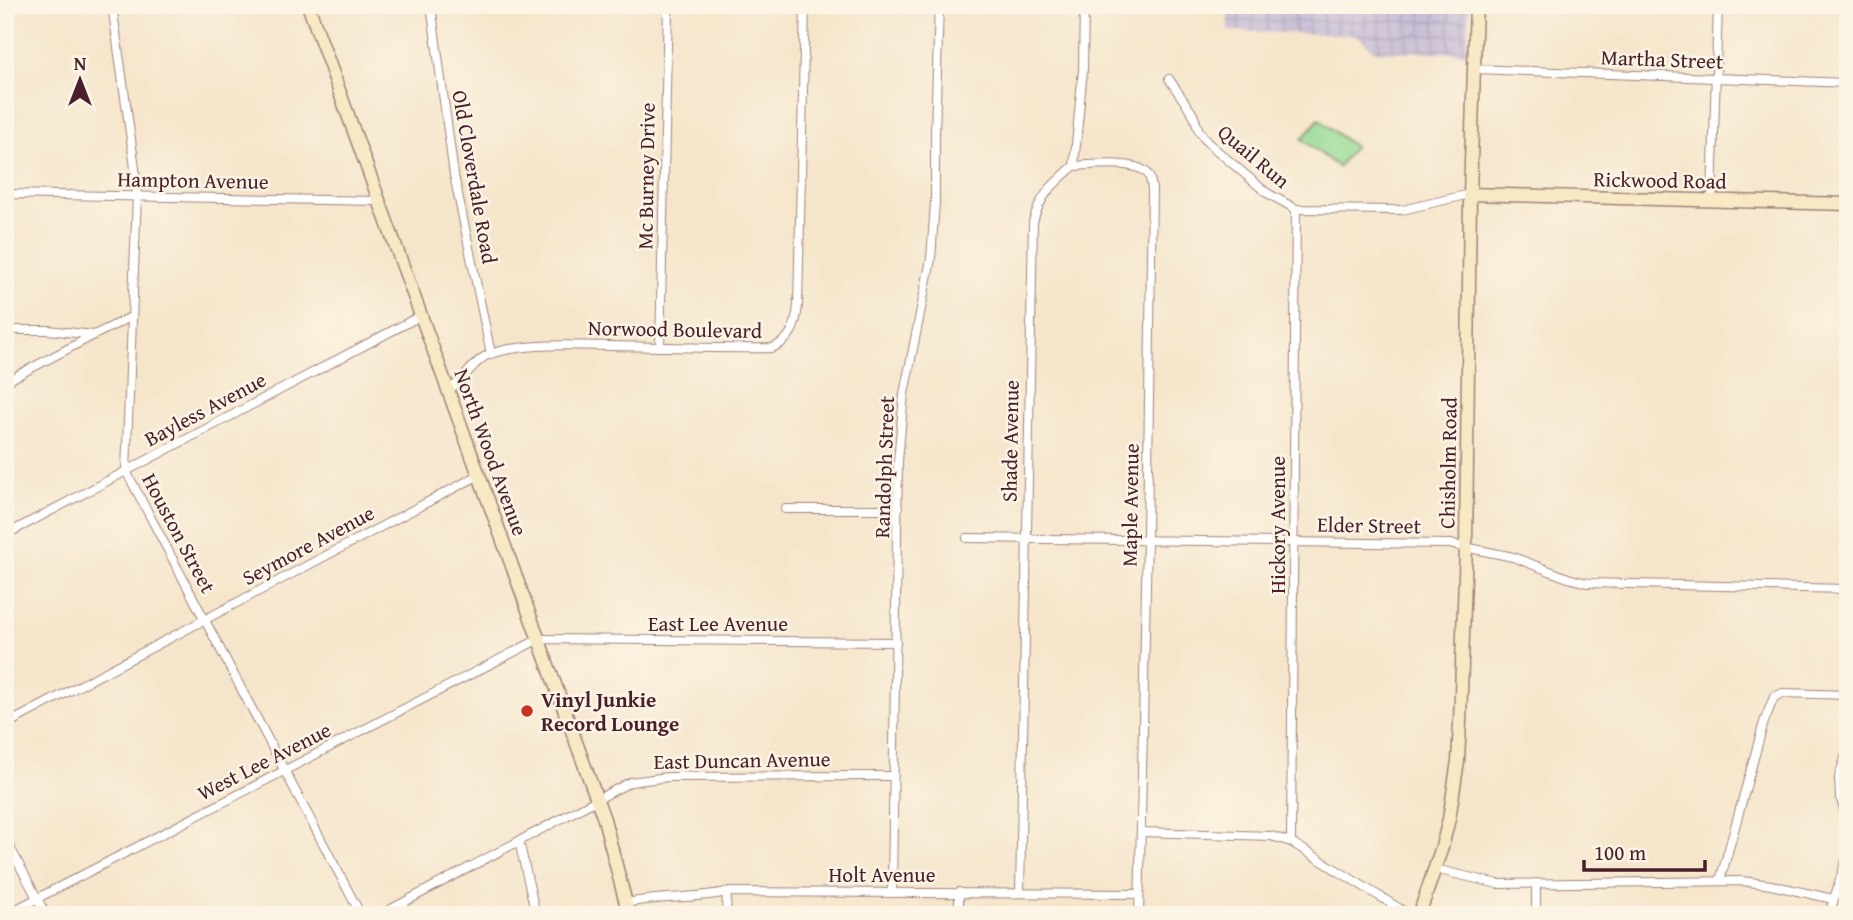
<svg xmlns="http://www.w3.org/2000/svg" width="1853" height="920" font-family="'Gentium Book Plus',serif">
	<defs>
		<pattern id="industrial-grid" width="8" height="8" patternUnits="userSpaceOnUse" patternTransform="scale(1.75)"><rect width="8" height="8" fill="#c9bfd7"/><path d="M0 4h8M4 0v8" fill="none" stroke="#aea4b9"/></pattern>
	</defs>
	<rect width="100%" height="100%" fill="#fcf5e5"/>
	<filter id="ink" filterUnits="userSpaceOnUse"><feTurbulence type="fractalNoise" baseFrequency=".0143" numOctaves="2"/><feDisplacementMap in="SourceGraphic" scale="14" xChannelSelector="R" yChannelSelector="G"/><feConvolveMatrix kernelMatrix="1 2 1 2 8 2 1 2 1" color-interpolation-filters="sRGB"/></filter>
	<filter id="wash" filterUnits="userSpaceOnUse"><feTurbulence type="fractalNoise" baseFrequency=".00686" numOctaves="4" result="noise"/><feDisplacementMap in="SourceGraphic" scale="28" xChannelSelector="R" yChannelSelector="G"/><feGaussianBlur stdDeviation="1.57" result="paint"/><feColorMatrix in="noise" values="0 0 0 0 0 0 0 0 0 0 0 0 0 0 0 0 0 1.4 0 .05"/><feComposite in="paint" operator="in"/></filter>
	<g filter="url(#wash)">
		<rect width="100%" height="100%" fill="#f5e5ca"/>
		<!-- industrial -->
		<path fill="url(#industrial-grid)" d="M1228,5h241l-2,48 -92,-2 -18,-16 -129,-4z"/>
		<!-- park -->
		<path fill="#94da94" stroke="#6f7c60" stroke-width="2" d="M1319,119l35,28 -16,20 -36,-28z"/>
	</g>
	<g filter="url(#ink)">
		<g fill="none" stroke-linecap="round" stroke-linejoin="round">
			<!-- street casing -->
			<g stroke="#a0827a" stroke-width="10">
				<g id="street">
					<path d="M112,5l23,163 2,28 -11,275 235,444"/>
					<path d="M431,5l23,170 37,179"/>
					<path d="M1475,69l373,14"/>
					<path d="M1169,79l24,35 6,17 8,11 60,51 29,16 106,1 68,-16"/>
					<path d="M1074,166c17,-1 61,-6 73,7 4,4 4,11 5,16l-5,350 -8,376"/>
					<path d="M5,194l375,7"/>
					<path d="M1712,200l6,-195"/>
					<path d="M5,330h43l46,5 37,-18"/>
					<path d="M660,347l8,-342"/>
					<path d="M5,382l89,-47"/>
					<path d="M448,390c17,-9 25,-31 45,-37 33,-10 83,-8 118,-7 53,1 107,3 161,2 20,-8 24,-23 26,-43l7,-300"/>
					<path d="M785,509h113"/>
					<path d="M5,535l417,-220"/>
					<path d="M967,538l483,6 63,13 55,21 19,5 261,6"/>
					<path d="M5,725l474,-250"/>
					<path d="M1848,748l-9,29 1,20 8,23"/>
					<path d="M1141,832l130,4 20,6 119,73"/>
					<path d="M5,838l41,77"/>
					<path d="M519,841l17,74"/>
					<path d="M1291,842l5,-633"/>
					<path d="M1435,869l63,15 244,-3 29,4 62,14"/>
					<path d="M1720,881l44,-159 10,-25 9,-4 65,2"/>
					<path d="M892,891l6,-430 6,-67 27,-135 4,-57v-69l4,-128"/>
					<path d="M1020,893l13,-671c7,-27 20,-38 41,-56l9,-97 1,-64"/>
					<path d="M626,903c33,-7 68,-4 101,-11l412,2"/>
					<path d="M5,915l534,-276 357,3"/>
					<path d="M380,915l250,-133 38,-5 224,-1"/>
					<path d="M726,915l1,-23"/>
					<path d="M959,915v-23"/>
					<path d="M1536,915v-32"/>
					<path d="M1829,915l19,-61"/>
				</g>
			</g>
			<!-- secondary casing -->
			<g stroke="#a0827a" stroke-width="15">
				<g id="secondary">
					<path d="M308,5l296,814 25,96"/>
					<path d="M1470,194l378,10"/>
					<path d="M1419,915l23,-68 7,-28 9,-58 2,-39 6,-175 4,-353 6,-189"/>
				</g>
			</g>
			<!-- street -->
			<use href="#street" stroke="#fff" stroke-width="8"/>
			<!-- secondary -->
			<use href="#secondary" stroke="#f6e9c3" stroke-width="12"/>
		</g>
	</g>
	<!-- markers -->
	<circle fill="#c8321e" stroke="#fcf5e5" stroke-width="2.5" cx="527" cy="711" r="7"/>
	<g text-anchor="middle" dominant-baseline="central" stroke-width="5" stroke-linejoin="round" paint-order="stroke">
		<!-- street labels -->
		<g font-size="21" fill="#4a1f2b" stroke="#fcf5e5">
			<text transform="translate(1662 59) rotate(2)">Martha Street</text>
			<text transform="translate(1254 156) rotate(40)">Quail Run</text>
			<text transform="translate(646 176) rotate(-89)">Mc Burney Drive</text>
			<text transform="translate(475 177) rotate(80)">Old Cloverdale Road</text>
			<text transform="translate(193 180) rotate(1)">Hampton Avenue</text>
			<text transform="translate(1660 180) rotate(1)">Rickwood Road</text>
			<text transform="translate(675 329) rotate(1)">Norwood Boulevard</text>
			<text transform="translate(205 409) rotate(-28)">Bayless Avenue</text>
			<text transform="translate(1010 441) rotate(-89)">Shade Avenue</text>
			<text transform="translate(491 452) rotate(70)">North Wood Avenue</text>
			<text transform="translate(1448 463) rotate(-89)">Chisholm Road</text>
			<text transform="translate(884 467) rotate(-88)">Randolph Street</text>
			<text transform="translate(1130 505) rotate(-89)">Maple Avenue</text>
			<text transform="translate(1277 525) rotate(-90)">Hickory Avenue</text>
			<text transform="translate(1369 525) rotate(1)">Elder Street</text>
			<text transform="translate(179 533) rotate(62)">Houston Street</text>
			<text transform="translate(308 545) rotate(-28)">Seymore Avenue</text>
			<text x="718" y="623">East Lee Avenue</text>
			<text transform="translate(742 760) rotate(-1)">East Duncan Avenue</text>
			<text transform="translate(264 761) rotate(-27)">West Lee Avenue</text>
			<text x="882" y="874">Holt Avenue</text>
		</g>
		<!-- poi labels -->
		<g font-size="21" font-weight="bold" fill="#4a1f2b" stroke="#fcf5e5" text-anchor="start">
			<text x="541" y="699">Vinyl Junkie<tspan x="541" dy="24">Record Lounge</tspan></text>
		</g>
	</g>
	<!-- margin -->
	<rect width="1853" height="920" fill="none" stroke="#fcf5e5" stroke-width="28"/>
	<!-- north arrow -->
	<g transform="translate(80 80)" stroke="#fcf5e5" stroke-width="5" paint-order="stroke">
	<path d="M0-5L12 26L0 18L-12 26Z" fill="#4a1f2b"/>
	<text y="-10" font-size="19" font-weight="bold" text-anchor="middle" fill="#4a1f2b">N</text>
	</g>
	<!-- scale -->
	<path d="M1584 860v10h121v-10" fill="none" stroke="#4a1f2b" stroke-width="3.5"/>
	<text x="1594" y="860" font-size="21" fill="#4a1f2b" stroke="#fcf5e5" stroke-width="5" paint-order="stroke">100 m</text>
</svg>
